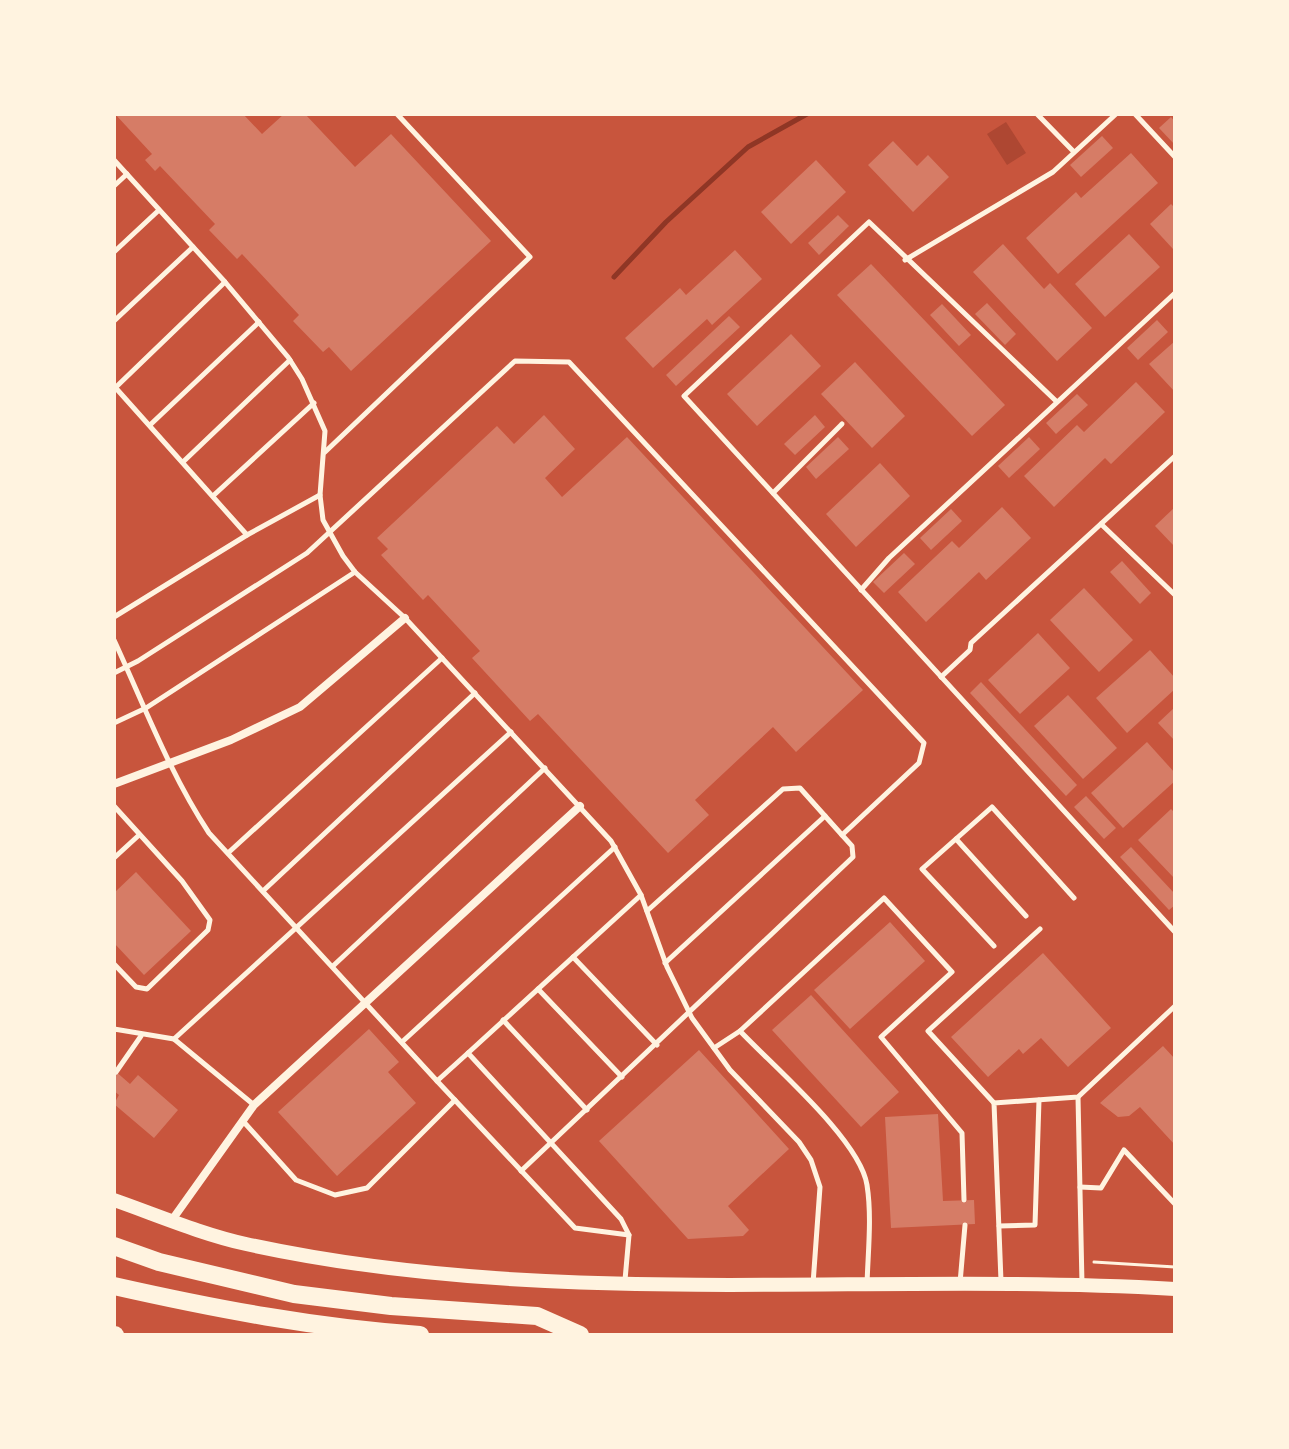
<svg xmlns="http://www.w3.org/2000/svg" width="1289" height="1449" font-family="Poppins,sans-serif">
	<rect width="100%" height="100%" fill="#c8553d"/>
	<!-- green -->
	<path fill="#ae4732" d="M1006,122l20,31 -19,12 -20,-31z"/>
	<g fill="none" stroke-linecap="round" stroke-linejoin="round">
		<!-- stream -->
		<path stroke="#8f3625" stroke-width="5" d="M614,277l52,-55 82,-75 59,-33"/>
	</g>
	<!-- building -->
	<g fill="#d67c66">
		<path d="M115,114h128l19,20 22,-20h21l50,53 36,-33 100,107 -140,130 -22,-24 -6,5 -30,-31 6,-6 -57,-61 -5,5 -28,-29 6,-6 -55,-58 -5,5 -10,-11 7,-6z"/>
		<path d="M1171,117l4,5v23l-16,-17z"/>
		<path d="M1102,136l11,12 -32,29 -11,-12z"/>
		<path d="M893,141l24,25 11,-11 21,22 -36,35 -45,-47z"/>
		<path d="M1131,153l27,30 -100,91 -32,-36 50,-46 5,6z"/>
		<path d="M816,160l30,32 -55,52 -30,-32z"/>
		<path d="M1171,204l4,4 -2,41 -23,-25z"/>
		<path d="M838,215l11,11 -30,29 -11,-12z"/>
		<path d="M1129,234l31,33 -55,50 -30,-33z"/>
		<path d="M1003,244l41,45 6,-6 42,45 -35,33 -84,-89z"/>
		<path d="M735,250l27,29 -50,46 -5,-6 -54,49 -28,-30 55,-50 6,7z"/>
		<path d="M871,264l134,141 -33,31 -135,-141z"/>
		<path d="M987,303l29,31 -11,11 -30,-31z"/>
		<path d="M942,304l29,31 -12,11 -29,-31z"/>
		<path d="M729,316l11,11 -64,59 -10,-11z"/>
		<path d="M1157,320l11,12 -30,28 -11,-12z"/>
		<path d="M791,334l30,32 -64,60 -30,-32z"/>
		<path d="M1175,341v51l-26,-28z"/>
		<path d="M855,362l50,54 -33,32 -51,-54z"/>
		<path d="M1136,382l29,30 -54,52 -6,-6 -51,49 -30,-31 53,-51 7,7z"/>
		<path d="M1077,394l11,11 -32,29 -10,-11z"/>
		<path d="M544,415l31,34 -30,29 17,19 65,-60 236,253 -67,62 -23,-25 -78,73 14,15 -41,38 -130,-139 -8,7 -58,-63 8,-7 -52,-56 -5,5 -42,-45 7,-6 -11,-11 120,-112 17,18z"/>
		<path d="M815,415l10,12 -30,28 -11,-11z"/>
		<path d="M838,437l11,12 -33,30 -10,-12z"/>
		<path d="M1029,437l11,12 -31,29 -11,-12z"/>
		<path d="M880,463l30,33 -54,51 -30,-33z"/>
		<path d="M1002,507l29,31 -45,42 -7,-8 -53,50 -28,-30 54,-51 7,7z"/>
		<path d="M1175,507v40l-20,-21z"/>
		<path d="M951,509l11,12 -31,29 -11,-12z"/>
		<path d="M904,553l11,11 -31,29 -11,-11z"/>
		<path d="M1122,561l29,32 -11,11 -30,-32z"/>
		<path d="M1084,588l49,52 -34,32 -49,-52z"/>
		<path d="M1038,633l32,35 -50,46 -32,-34z"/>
		<path d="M1150,650l25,28v11l-48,44 -31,-35z"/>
		<path d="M981,682l96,103 -11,11 -96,-103z"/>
		<path d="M1068,695l49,53 -34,31 -49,-53z"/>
		<path d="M1175,707v34l-17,-18z"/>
		<path d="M1147,742l28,31v8l-52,47 -32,-35z"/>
		<path d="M1086,796l30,32 -12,11 -30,-32z"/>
		<path d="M1171,809l4,4v66l-37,-39z"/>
		<path d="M1131,847l44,47v11l-6,5 -49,-53z"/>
		<path d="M136,872l55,59 -47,44 -30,-32v-50z"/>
		<path d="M890,922l35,39 -75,68 -36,-39z"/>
		<path d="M1043,953l68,75 -43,39 -27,-29 -18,16 -4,-5 -31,28 -37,-40z"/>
		<path d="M811,995l88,97 -38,35 -89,-97z"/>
		<path d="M369,1029l30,33 -11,10 28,31 -79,73 -59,-64z"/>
		<path d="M1163,1046l12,13v86l-35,-38 -11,9 -11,1 -18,-14z"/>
		<path d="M699,1050l90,99 -61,57 21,24 -6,6 -55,3 -89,-98z"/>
		<path d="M114,1070l16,14 8,-9 40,35 -24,28 -40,-34 5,-9 -5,-4z"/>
		<path d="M938,1114l5,87 31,-1 1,24 -84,4 -6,-111z"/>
	</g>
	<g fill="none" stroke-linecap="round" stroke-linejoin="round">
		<!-- path -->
		<path stroke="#fff3e0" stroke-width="3" d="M1094,1262l81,5"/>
		<!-- service -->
		<g stroke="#fff3e0" stroke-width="5">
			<path d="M1037,114l37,38"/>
			<path d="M1135,114l40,43"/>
			<path d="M114,160l111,122 63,75 14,22 23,52 -5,64 3,25 20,36 12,16 50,46 206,223 30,54 26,72 25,51 38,52 69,72 12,18 9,27 -7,97"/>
			<path d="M114,186l13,-12"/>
			<path d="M114,252l45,-42"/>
			<path d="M905,260l148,-88 63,-58"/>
			<path d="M114,321l79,-74"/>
			<path d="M114,386l133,149 73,-40"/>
			<path d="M115,388l110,-106"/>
			<path d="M1056,401l-187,-179 -185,174 491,536"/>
			<path d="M150,425l109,-103"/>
			<path d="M325,452l205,-195 -133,-143"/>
			<path d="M184,461l106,-101"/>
			<path d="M773,493l69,-69"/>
			<path d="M214,495l100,-92"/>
			<path d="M1101,524l74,71"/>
			<path d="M861,590l28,-32 286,-265"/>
			<path d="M114,617l133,-82"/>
			<path d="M114,640c30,65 56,134 95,193l228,248 31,-28"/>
			<path d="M114,673l24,-12 169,-108 208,-192 54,1 355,381 -5,20 -77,72 -42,-47 -17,1 -136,122"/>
			<path d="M941,677l29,-27 1,-7 204,-187"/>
			<path d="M114,723l32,-15 209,-136"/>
			<path d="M114,806l68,75 28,39 -2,10 -61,59 -11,-2 -22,-23"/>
			<path d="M956,839l70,77"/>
			<path d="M228,853l214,-195"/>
			<path d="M114,858l24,-22"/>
			<path d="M263,891l212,-198"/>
			<path d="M994,946l-72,-77 70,-62 82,91"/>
			<path d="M573,957l84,88"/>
			<path d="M665,963l160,-147"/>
			<path d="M333,966l212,-198"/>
			<path d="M538,989l84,88"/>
			<path d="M503,1020l84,90"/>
			<path d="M114,1029l60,10 80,66"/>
			<path d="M174,1039l337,-307"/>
			<path d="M402,1042l213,-195"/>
			<path d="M714,1048l26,-17"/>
			<path d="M116,1072l25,-36"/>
			<path d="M437,1081l138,147 54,7"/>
			<path d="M1078,1097l4,187"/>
			<path d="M994,1103l-66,-72 112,-102"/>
			<path d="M242,1120l54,60 39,15 32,-7 88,-88"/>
			<path d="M521,1171l332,-314 -1,-11 -10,-11"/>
			<path d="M1080,1187l21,1 23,-38 51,54"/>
			<path d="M999,1226l36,-1 4,-125"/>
			<path d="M625,1280l4,-45 -8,-16 -153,-166 173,-158"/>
			<path d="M1001,1281l-7,-178 84,-6 97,-91"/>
			<path d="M960,1283l5,-58"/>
			<path d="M867,1284c1,-32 5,-67 0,-99 -7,-45 -94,-119 -127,-154l144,-133 68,74 -71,65 81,96 2,67"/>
		</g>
		<!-- minor -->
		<g stroke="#fff3e0" stroke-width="8">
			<path d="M114,784l117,-44 69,-33 105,-89"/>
			<path d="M172,1220l82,-115 326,-299"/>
		</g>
		<!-- secondary -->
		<path stroke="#fff3e0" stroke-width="14" d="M114,1200c43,15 87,34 132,44 305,67 620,27 929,45"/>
		<!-- motorway -->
		<g stroke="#fff3e0" stroke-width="18">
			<path d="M114,1246l45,16 135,32 97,12 146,10 43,19"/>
			<path d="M114,1286c102,23 202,42 306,49"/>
			<path d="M114,1335h1"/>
		</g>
	</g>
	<!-- border -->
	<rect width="1289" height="1449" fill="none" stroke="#fff3e0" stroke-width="232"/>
</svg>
